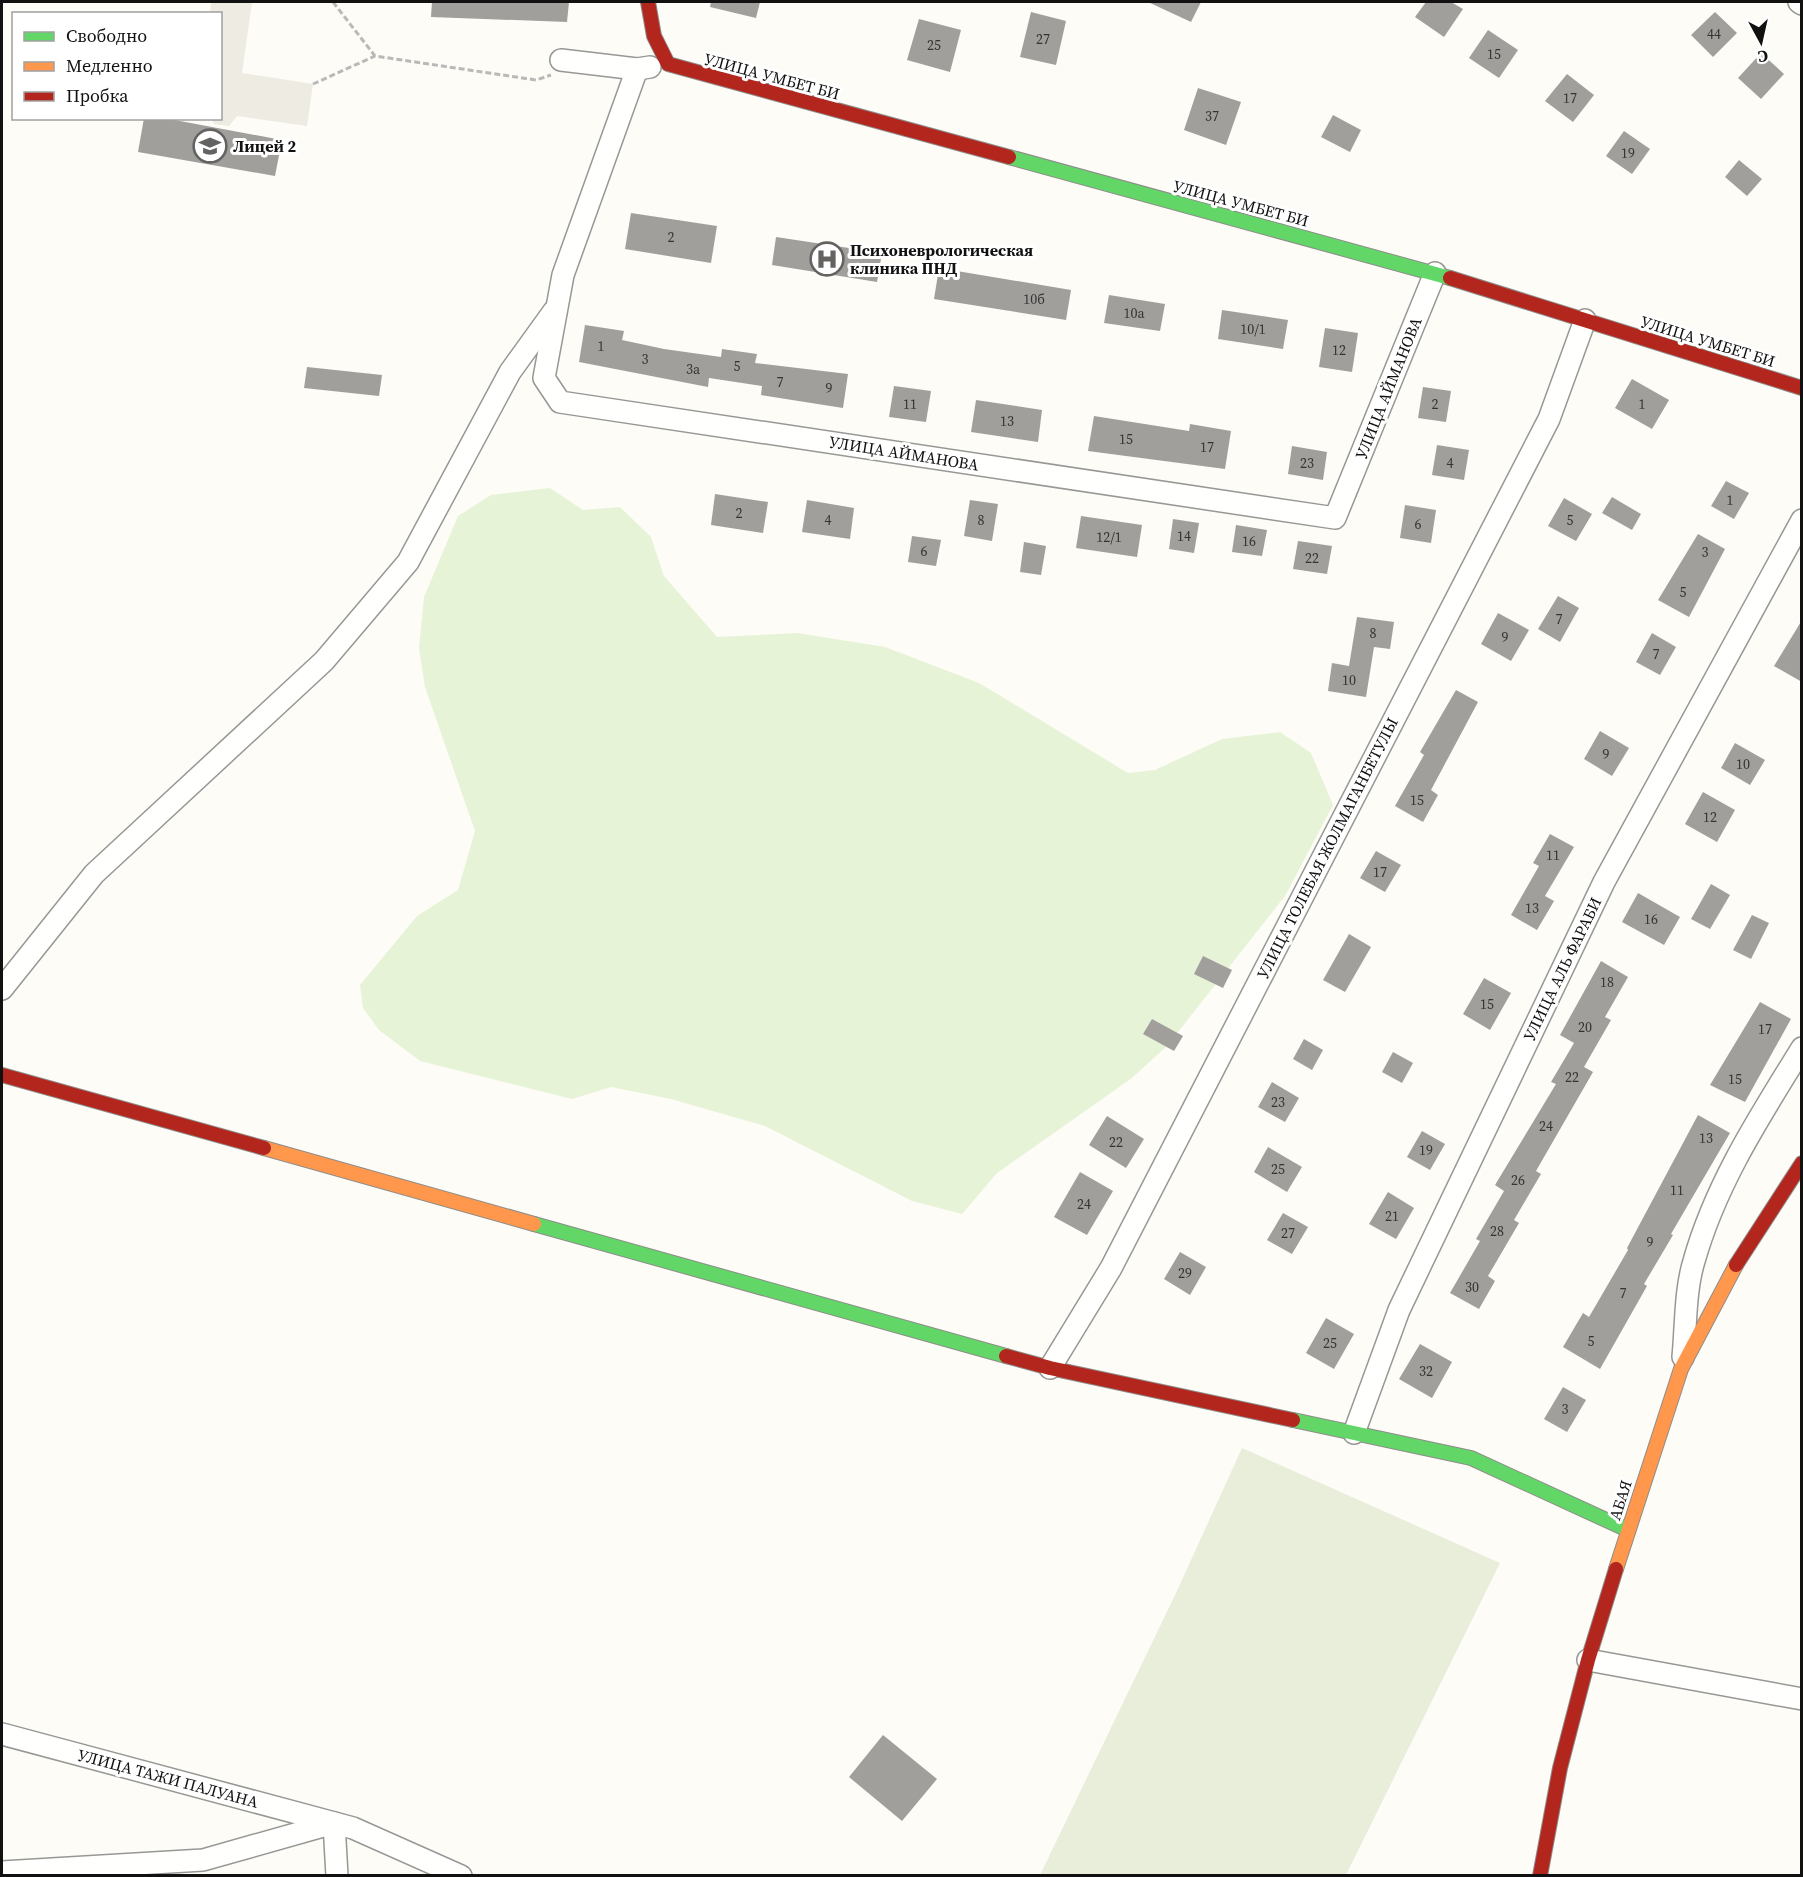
<svg xmlns="http://www.w3.org/2000/svg" width="1803" height="1877" font-family="'Source Serif 4',serif">
	<rect width="100%" height="100%" fill="#fdfcf7"/>
	<!-- green -->
	<path fill="#e7f3d7" d="M550,488l33,22 37,-3 31,30 13,39 53,61 80,-4 88,14 94,36 149,90 27,-3 67,-31 58,-7 31,21 22,52 -48,91 -118,150 -35,32 -135,95 -35,41 -50,-13 -147,-75 -94,-27 -60,-12 -39,12 -152,-38 -41,-31 -16,-22 -3,-23 57,-69 41,-26 17,-59 -50,-144 -6,-39 5,-51 34,-81 33,-21z"/>
	<!-- cemetery -->
	<path fill="#e9eedb" d="M1242,1448l258,115 -154,312h-306l136,-282z"/>
	<!-- plaza -->
	<path fill="#edebe2" d="M211,2h41l-10,71 71,11 -6,42 -70,-10 -8,10 -15,-2 -2,-5 8,-1v-104l-10,-1z"/>
	<!-- building -->
	<g fill="#a19f9c">
		<path d="M432,2h137l-2,20 -136,-5z"/>
		<path d="M711,2h49l-4,16 -46,-11z"/>
		<path d="M1148,2h53l-10,20z"/>
		<path d="M1426,2h25l12,7 -19,28 -29,-20z"/>
		<path d="M1031,12l35,9 -10,44 -36,-8z"/>
		<path d="M1715,12l22,21 -24,24 -22,-22z"/>
		<path d="M919,19l42,11 -11,42 -43,-12z"/>
		<path d="M1488,30l30,20 -19,28 -30,-20z"/>
		<path d="M1761,53l23,21 -23,25 -23,-21z"/>
		<path d="M1567,74l27,21 -21,27 -28,-21z"/>
		<path d="M1198,88l43,14 -15,43 -42,-15z"/>
		<path d="M1333,115l28,15 -11,22 -29,-15z"/>
		<path d="M144,118h20l118,22 -7,36 -137,-24z"/>
		<path d="M1624,131l26,18 -18,25 -26,-18z"/>
		<path d="M1739,160l23,19 -15,17 -22,-19z"/>
		<path d="M631,213l86,13 -6,37 -86,-14z"/>
		<path d="M776,237l106,16 -5,29 -105,-17z"/>
		<path d="M939,268l132,22 -5,30 -132,-21z"/>
		<path d="M1109,295l56,9 -5,27 -56,-8z"/>
		<path d="M1222,310l66,10 -5,29 -65,-10z"/>
		<path d="M585,325l39,6 -2,9 42,9 57,8 1,-8 35,5 -2,9 93,11 -5,34 -82,-13 1,-9 -53,-8 -1,9 -129,-25z"/>
		<path d="M1325,328l33,5 -6,39 -33,-5z"/>
		<path d="M307,367l75,8 -3,21 -75,-8z"/>
		<path d="M1632,379l37,21 -17,29 -37,-21z"/>
		<path d="M894,386l37,5 -5,31 -37,-5z"/>
		<path d="M1423,387l28,4 -5,31 -28,-4z"/>
		<path d="M976,400l66,10 -4,32 -67,-10z"/>
		<path d="M1094,416l95,15 1,-7 41,7 -6,38 -137,-18z"/>
		<path d="M1437,445l32,5 -5,30 -32,-5z"/>
		<path d="M1292,446l35,6 -4,28 -35,-6z"/>
		<path d="M1726,481l23,12 -15,26 -23,-13z"/>
		<path d="M715,494l53,8 -5,31 -52,-8z"/>
		<path d="M1612,497l29,17 -9,16 -30,-17z"/>
		<path d="M1564,498l28,16 -16,27 -28,-15z"/>
		<path d="M807,500l47,8 -4,31 -48,-7z"/>
		<path d="M970,500l28,4 -6,37 -28,-5z"/>
		<path d="M1405,505l31,5 -5,33 -31,-5z"/>
		<path d="M1081,516l61,9 -5,32 -61,-9z"/>
		<path d="M1173,519l26,4 -5,30 -25,-4z"/>
		<path d="M1236,525l31,5 -5,26 -30,-4z"/>
		<path d="M1698,534l27,15 -36,68 -31,-17z"/>
		<path d="M912,536l29,4 -5,26 -28,-4z"/>
		<path d="M1298,541l34,5 -5,28 -34,-5z"/>
		<path d="M1024,542l22,4 -5,29 -21,-3z"/>
		<path d="M1558,596l21,12 -19,34 -22,-13z"/>
		<path d="M1498,613l31,17 -18,31 -30,-17z"/>
		<path d="M1357,617l37,5 -4,27 -16,-2 -8,50 -38,-6 4,-28 17,3z"/>
		<path d="M1802,620v62l-28,-16z"/>
		<path d="M1652,633l24,14 -16,28 -24,-13z"/>
		<path d="M1456,690l22,12 -47,88 7,5 -15,27 -28,-16 29,-51 -4,-3z"/>
		<path d="M1600,731l29,17 -17,28 -28,-17z"/>
		<path d="M1735,743l30,17 -15,25 -29,-17z"/>
		<path d="M1703,792l32,18 -18,32 -32,-18z"/>
		<path d="M1550,834l24,13 -29,49 9,5 -17,29 -26,-15 28,-49 -6,-3z"/>
		<path d="M1376,851l25,14 -16,27 -25,-14z"/>
		<path d="M1711,884l19,11 -20,34 -19,-10z"/>
		<path d="M1638,893l42,24 -16,28 -42,-23z"/>
		<path d="M1752,915l17,8 -18,36 -18,-9z"/>
		<path d="M1349,934l22,13 -26,45 -22,-12z"/>
		<path d="M1203,956l29,14 -9,18 -29,-14z"/>
		<path d="M1601,961l27,16 -23,40 6,3 -27,47 9,5 -57,99 5,3 -27,46 5,3 -31,53 7,5 -16,28 -29,-16 30,-52 -4,-2 28,-48 -9,-6 61,-101 -5,-2 23,-39 -14,-8z"/>
		<path d="M1484,978l27,15 -21,37 -27,-16z"/>
		<path d="M1760,1002l31,17 -46,83 -35,-17z"/>
		<path d="M1152,1019l31,17 -9,15 -31,-17z"/>
		<path d="M1304,1039l19,11 -11,20 -19,-11z"/>
		<path d="M1393,1052l20,11 -11,20 -20,-11z"/>
		<path d="M1272,1082l27,16 -14,24 -27,-15z"/>
		<path d="M1698,1115l32,18 -59,101 2,1 -29,49 3,2 -47,83 -37,-22 20,-34 6,4 39,-67 -1,-2z"/>
		<path d="M1107,1116l37,23 -18,29 -37,-23z"/>
		<path d="M1422,1131l23,13 -15,26 -23,-13z"/>
		<path d="M1268,1147l34,20 -15,25 -33,-20z"/>
		<path d="M1080,1172l33,19 -26,44 -33,-18z"/>
		<path d="M1388,1192l26,16 -18,31 -27,-15z"/>
		<path d="M1283,1213l25,14 -16,27 -25,-14z"/>
		<path d="M1180,1252l26,15 -16,28 -26,-16z"/>
		<path d="M1326,1318l28,16 -20,35 -28,-16z"/>
		<path d="M1420,1344l32,18 -20,36 -33,-19z"/>
		<path d="M1563,1387l23,13 -19,32 -23,-13z"/>
		<path d="M883,1735l54,44 -35,42 -53,-44z"/>
	</g>
	<g fill="none" stroke-linecap="round" stroke-linejoin="round">
		<!-- street casing -->
		<g stroke="#979795" stroke-width="24">
			<g id="street">
				<path d="M1799,2l3,2"/>
				<path d="M561,60l76,9 13,-2"/>
				<path d="M637,69l-74,206 -19,103 16,24 775,116 100,-245"/>
				<path d="M2,989l92,-115 230,-213 84,-99 102,-190 44,-61"/>
				<path d="M1683,1357c3,-31 2,-67 11,-96 22,-78 66,-145 108,-213"/>
				<path d="M1050,1368l61,-100 438,-849 36,-99"/>
				<path d="M1354,1433l45,-123 205,-428 198,-362"/>
				<path d="M1588,1660l214,39"/>
				<path d="M2,1734l351,94 108,48"/>
				<path d="M2,1872l201,-12 131,-37 3,53"/>
			</g>
		</g>
		<!-- fast casing -->
		<g stroke="#8e8d8b" stroke-width="16">
			<g id="fast">
				<path d="M1009,157l441,121"/>
				<path d="M534,1224l472,132"/>
				<path d="M1293,1420l178,38 157,72"/>
			</g>
		</g>
		<!-- slow casing -->
		<g stroke="#8e8d8b" stroke-width="16">
			<g id="slow">
				<path d="M264,1148l270,76"/>
				<path d="M1616,1569l65,-200 55,-104"/>
			</g>
		</g>
		<!-- jam casing -->
		<g stroke="#8e8d8b" stroke-width="16">
			<g id="jam">
				<path d="M648,2l6,34 14,28 341,93"/>
				<path d="M1450,278l352,110"/>
				<path d="M2,1075l262,73"/>
				<path d="M1736,1265l66,-102"/>
				<path d="M1006,1356l44,12 243,52"/>
				<path d="M1540,1876l20,-108 28,-108 28,-91"/>
			</g>
		</g>
		<!-- path -->
		<g stroke="#b9b9b8" stroke-width="3" stroke-dasharray="6 3" stroke-linecap="butt">
			<path d="M333,2l42,54 161,24 15,-5"/>
			<path d="M313,84l62,-28"/>
		</g>
		<!-- street -->
		<use href="#street" stroke="#fffffe" stroke-width="21"/>
		<!-- fast -->
		<use href="#fast" stroke="#63d668" stroke-width="14"/>
		<!-- slow -->
		<use href="#slow" stroke="#ff974d" stroke-width="14"/>
		<!-- jam -->
		<use href="#jam" stroke="#b3261e" stroke-width="14"/>
	</g>
	<!-- icons -->
	<defs>
		<g id="school-ring" transform="scale(1.725)"><circle r="9.5" fill="#fff" stroke="#646362" stroke-width="1.5"/><path d="M0-5L7-2L0 1L-7-2ZM-4 1L0 2.5L4 1V4Q0 6-4 4Z" fill="#646362"/></g>
		<g id="hospital-ring" transform="scale(1.725)"><circle r="9.5" fill="#fff" stroke="#646362" stroke-width="1.5"/><path d="M-5-5h3v3.5h4V-5h3V5h-3V1.5h-4V5h-3Z" fill="#646362"/></g>
	</defs>
	<g fill-rule="evenodd">
		<use href="#school-ring" x="210" y="146"/>
		<use href="#hospital-ring" x="827" y="259"/>
	</g>
	<g text-anchor="middle" dominant-baseline="central" stroke-width="6" stroke-linejoin="round" paint-order="stroke">
		<!-- number labels -->
		<g font-size="14" fill="#353434">
			<text x="1714" y="34">44</text>
			<text x="1043" y="39">27</text>
			<text x="934" y="45">25</text>
			<text x="1494" y="54">15</text>
			<text x="1570" y="98">17</text>
			<text x="1212" y="116">37</text>
			<text x="1628" y="153">19</text>
			<text x="671" y="237">2</text>
			<text x="1034" y="299">10б</text>
			<text x="1134" y="313">10а</text>
			<text x="1253" y="329">10/1</text>
			<text x="601" y="346">1</text>
			<text x="1339" y="350">12</text>
			<text x="645" y="359">3</text>
			<text x="737" y="366">5</text>
			<text x="693" y="369">3а</text>
			<text x="780" y="382">7</text>
			<text x="829" y="388">9</text>
			<text x="910" y="404">11</text>
			<text x="1435" y="404">2</text>
			<text x="1642" y="404">1</text>
			<text x="1007" y="421">13</text>
			<text x="1126" y="439">15</text>
			<text x="1207" y="447">17</text>
			<text x="1307" y="463">23</text>
			<text x="1450" y="463">4</text>
			<text x="1730" y="500">1</text>
			<text x="739" y="513">2</text>
			<text x="828" y="520">4</text>
			<text x="981" y="520">8</text>
			<text x="1570" y="520">5</text>
			<text x="1418" y="524">6</text>
			<text x="1184" y="536">14</text>
			<text x="1109" y="537">12/1</text>
			<text x="1249" y="541">16</text>
			<text x="924" y="551">6</text>
			<text x="1705" y="552">3</text>
			<text x="1312" y="558">22</text>
			<text x="1683" y="592">5</text>
			<text x="1559" y="619">7</text>
			<text x="1373" y="633">8</text>
			<text x="1505" y="637">9</text>
			<text x="1656" y="654">7</text>
			<text x="1349" y="680">10</text>
			<text x="1606" y="754">9</text>
			<text x="1743" y="764">10</text>
			<text x="1417" y="800">15</text>
			<text x="1710" y="817">12</text>
			<text x="1553" y="855">11</text>
			<text x="1380" y="872">17</text>
			<text x="1532" y="908">13</text>
			<text x="1651" y="919">16</text>
			<text x="1607" y="982">18</text>
			<text x="1487" y="1004">15</text>
			<text x="1585" y="1027">20</text>
			<text x="1765" y="1029">17</text>
			<text x="1572" y="1077">22</text>
			<text x="1735" y="1079">15</text>
			<text x="1278" y="1102">23</text>
			<text x="1546" y="1126">24</text>
			<text x="1706" y="1138">13</text>
			<text x="1116" y="1142">22</text>
			<text x="1426" y="1150">19</text>
			<text x="1278" y="1169">25</text>
			<text x="1518" y="1180">26</text>
			<text x="1677" y="1190">11</text>
			<text x="1084" y="1204">24</text>
			<text x="1392" y="1216">21</text>
			<text x="1497" y="1231">28</text>
			<text x="1288" y="1233">27</text>
			<text x="1650" y="1242">9</text>
			<text x="1185" y="1273">29</text>
			<text x="1472" y="1287">30</text>
			<text x="1623" y="1293">7</text>
			<text x="1591" y="1341">5</text>
			<text x="1330" y="1343">25</text>
			<text x="1426" y="1371">32</text>
			<text x="1565" y="1409">3</text>
		</g>
		<!-- street labels -->
		<g font-size="16" fill="#111" stroke="#fff">
			<text transform="translate(772 76) rotate(15)">УЛИЦА УМБЕТ БИ</text>
			<text transform="translate(1241 203) rotate(15)">УЛИЦА УМБЕТ БИ</text>
			<text transform="translate(1708 341) rotate(17)">УЛИЦА УМБЕТ БИ</text>
			<text transform="translate(1388 388) rotate(-68)">УЛИЦА АЙМАНОВА</text>
			<text transform="translate(904 453) rotate(9)">УЛИЦА АЙМАНОВА</text>
			<text transform="translate(1327 848) rotate(-63)">УЛИЦА ТОЛЕБАЯ ЖОЛМАГАНБЕТУЛЫ</text>
			<text transform="translate(1562 969) rotate(-64)">УЛИЦА АЛЬ ФАРАБИ</text>
			<text transform="translate(1620 1500) rotate(-72)">АБАЯ</text>
			<text transform="translate(168 1778) rotate(15)">УЛИЦА ТАЖИ ПАЛУАНА</text>
		</g>
		<!-- poi labels -->
		<g font-size="16" font-weight="bold" fill="#111" stroke="#fff" text-anchor="start">
			<text x="233" y="146">Лицей 2</text>
			<text x="850" y="250">Психоневрологическая<tspan x="850" dy="18">клиника ПНД</tspan></text>
		</g>
	</g>
	<!-- border -->
	<rect width="1803" height="1877" fill="none" stroke="#111111" stroke-width="6"/>
	<!-- legend -->
	<rect x="12" y="12" width="210" height="108" fill="#ffffff" stroke="#a0a0a0" stroke-width="1.5"/>
	<rect x="24" y="32" width="30" height="9" fill="#63d668" stroke="#a0a0a0" stroke-width="1.5"/>
	<text x="66" y="42" font-size="18" fill="#111111">Свободно</text>
	<rect x="24" y="62" width="30" height="9" fill="#ff974d" stroke="#a0a0a0" stroke-width="1.5"/>
	<text x="66" y="72" font-size="18" fill="#111111">Медленно</text>
	<rect x="24" y="92" width="30" height="9" fill="#b3261e" stroke="#a0a0a0" stroke-width="1.5"/>
	<text x="66" y="102" font-size="18" fill="#111111">Пробка</text>
	<!-- north arrow -->
	<g transform="translate(1761 42) rotate(172)" stroke="#ffffff" stroke-width="4.5" paint-order="stroke">
	<path d="M0-4.5L10 22L0 15L-10 22Z" fill="#111111"/>
	<text y="-9" font-size="16" font-weight="bold" text-anchor="middle" fill="#111111">С</text>
	</g>
</svg>
